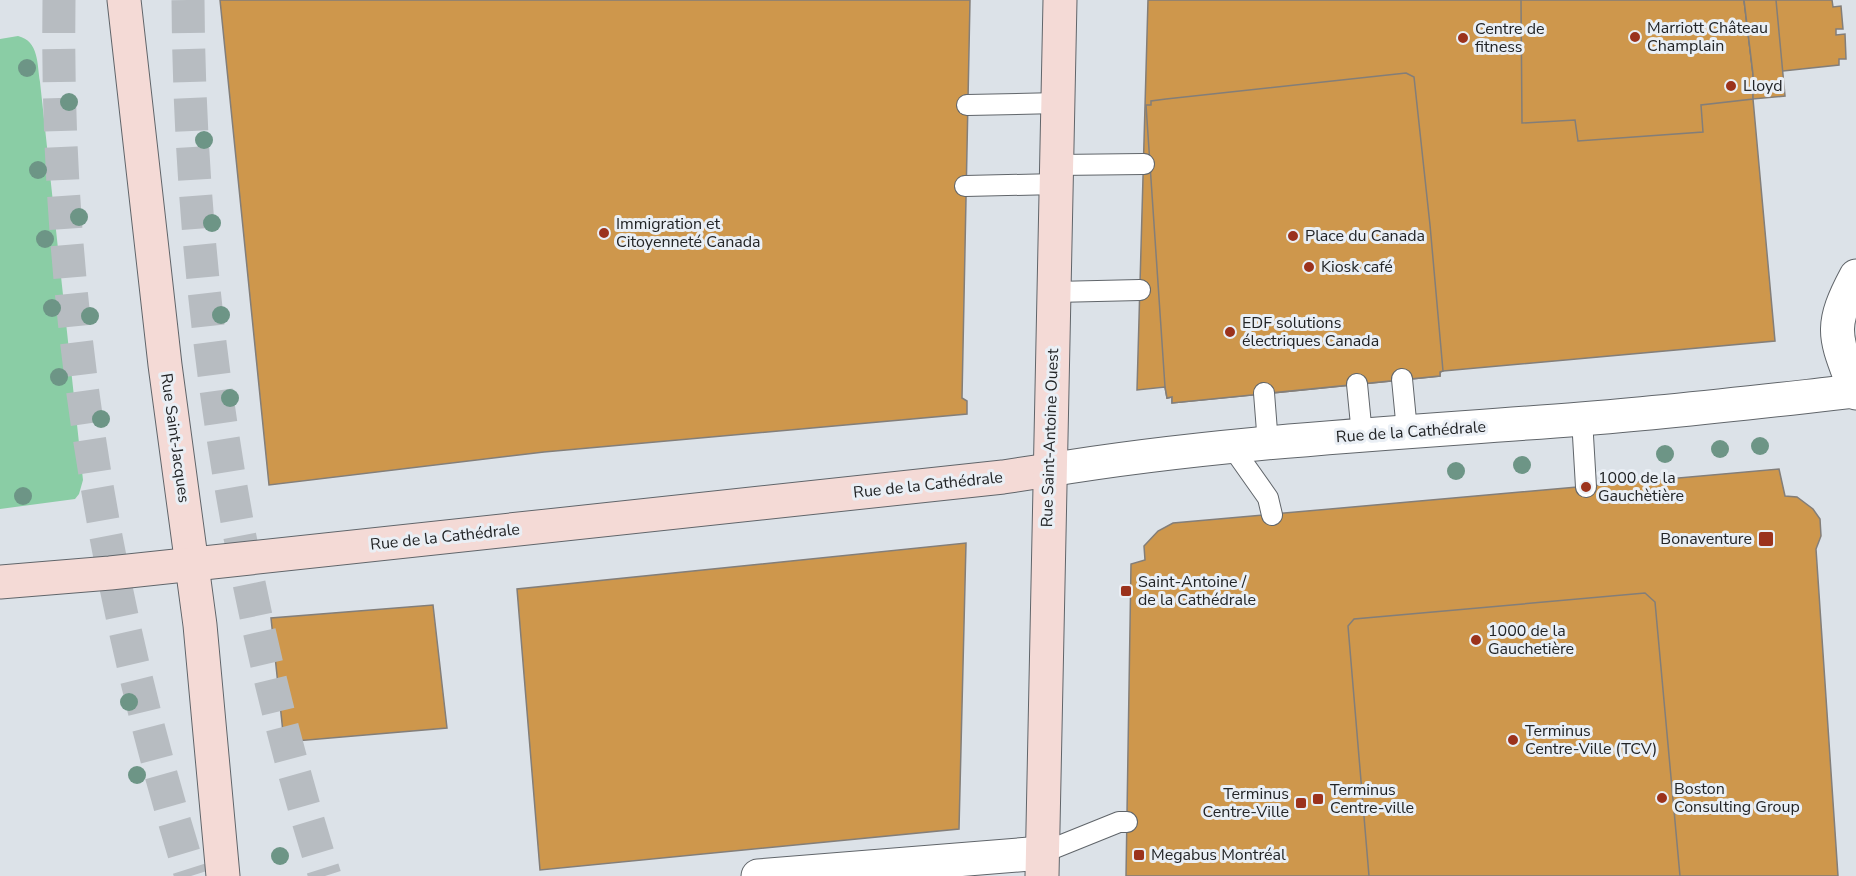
<svg xmlns="http://www.w3.org/2000/svg" width="1856" height="876" font-family="'Nunito Sans',sans-serif">
	<rect width="100%" height="100%" fill="#dce2e8"/>
	<!-- green -->
	<path fill="#8acda5" d="M18,36c21,5 19,28 22,46l43,398 -4,14 -4,5 -75,10v-470z"/>
	<!-- building -->
	<g fill="#ce974c" stroke="#837e79" stroke-width="1.5">
		<path d="M220,0h750l-8,398 5,3v13l-423,38 -275,33z"/>
		<path d="M1148,0h596l9,74v25l22,242 -332,30 -3,1v4l-268,27v-6l-5,1 -2,-11 -28,3z"/>
		<path d="M1521,0h223l9,74v25l-52,6 2,27 -125,9 -3,-21 -53,3z"/>
		<path d="M1744,0h88l1,7 8,-1 2,23h-7v6l9,-1 1,25h-7v6l-86,9z"/>
		<path d="M1744,0h32l9,96 -32,3v-25z"/>
		<path d="M1406,73l8,4 16,148 13,146 -3,1v4l-268,27v-6l-5,1 -2,-11 -19,-282h5v-4l15,-2z"/>
		<path d="M1779,469l6,27 12,1 16,12 7,10 1,17 -5,13 22,327h-712l5,-312 14,-4 -1,-14 14,-15 15,-8z"/>
		<path d="M966,543l-7,286 -419,41 -23,-281z"/>
		<path d="M1645,593l10,9 25,274h-311l-21,-250 6,-7z"/>
		<path d="M433,605l14,123 -163,14 -13,-124z"/>
	</g>
	<g fill="none" stroke-linecap="round" stroke-linejoin="round">
		<!-- trunk-tunnel -->
		<g stroke="#b7bcc1" stroke-width="33" stroke-dasharray="33 16" stroke-linecap="butt">
			<path d="M59,0c-4,297 43,593 132,876"/>
			<path d="M188,0c2,294 48,596 137,876"/>
		</g>
		<!-- service casing -->
		<g stroke="#60656a" stroke-width="22">
			<g id="service">
				<path d="M967,105l91,-2"/>
				<path d="M1057,165l87,-1"/>
				<path d="M965,186l92,-2"/>
				<path d="M1055,292l85,-2"/>
				<path d="M1402,379l5,52"/>
				<path d="M1357,384l5,51"/>
				<path d="M1264,393l4,51"/>
				<path d="M1582,419l4,68"/>
				<path d="M1232,447l36,51 4,17"/>
				<path d="M1042,853l77,-31h8"/>
			</g>
		</g>
		<!-- minor casing -->
		<g stroke="#60656a" stroke-width="35">
			<g id="minor">
				<path d="M1856,276c-29,54 -20,62 0,117"/>
				<path d="M1049,470c176,-29 354,-37 532,-51 92,-7 184,-18 275,-28"/>
				<path d="M758,876l284,-23"/>
			</g>
		</g>
		<!-- secondary casing -->
		<g stroke="#60656a" stroke-width="35">
			<g id="secondary">
				<path d="M124,0l41,365 35,260 23,251"/>
				<path d="M0,582l110,-9 893,-96 46,-7"/>
				<path d="M1042,876l18,-876"/>
			</g>
		</g>
		<!-- service -->
		<use href="#service" stroke="#fff" stroke-width="20"/>
		<!-- minor -->
		<use href="#minor" stroke="#fff" stroke-width="33"/>
		<!-- secondary -->
		<use href="#secondary" stroke="#f4dad6" stroke-width="33"/>
	</g>
	<!-- trees -->
	<g fill="#6d9586">
		<circle cx="27" cy="68" r="9"/>
		<circle cx="69" cy="102" r="9"/>
		<circle cx="204" cy="140" r="9"/>
		<circle cx="38" cy="170" r="9"/>
		<circle cx="79" cy="217" r="9"/>
		<circle cx="212" cy="223" r="9"/>
		<circle cx="45" cy="239" r="9"/>
		<circle cx="52" cy="308" r="9"/>
		<circle cx="221" cy="315" r="9"/>
		<circle cx="90" cy="316" r="9"/>
		<circle cx="59" cy="377" r="9"/>
		<circle cx="230" cy="398" r="9"/>
		<circle cx="101" cy="419" r="9"/>
		<circle cx="1760" cy="446" r="9"/>
		<circle cx="1720" cy="449" r="9"/>
		<circle cx="1665" cy="454" r="9"/>
		<circle cx="1522" cy="465" r="9"/>
		<circle cx="1456" cy="471" r="9"/>
		<circle cx="23" cy="496" r="9"/>
		<circle cx="129" cy="702" r="9"/>
		<circle cx="137" cy="775" r="9"/>
		<circle cx="280" cy="856" r="9"/>
	</g>
	<!-- markers -->
	<g fill="#9b321c" stroke="#eaeff5" stroke-width="2">
		<circle cx="1635" cy="37" r="6"/>
		<circle cx="1463" cy="38" r="6"/>
		<circle cx="1731" cy="86" r="6"/>
		<circle cx="604" cy="233" r="6"/>
		<circle cx="1293" cy="236" r="6"/>
		<circle cx="1309" cy="267" r="6"/>
		<circle cx="1230" cy="332" r="6"/>
		<circle cx="1586" cy="487" r="6"/>
		<rect x="1758" y="531" width="16" height="16" rx="3"/>
		<rect x="1120" y="585" width="12" height="12" rx="3"/>
		<circle cx="1476" cy="640" r="6"/>
		<circle cx="1513" cy="740" r="6"/>
		<circle cx="1662" cy="798" r="6"/>
		<rect x="1312" y="793" width="12" height="12" rx="3"/>
		<rect x="1295" y="797" width="12" height="12" rx="3"/>
		<rect x="1133" y="849" width="12" height="12" rx="3"/>
	</g>
	<g text-anchor="middle" dominant-baseline="central" stroke-width="6" stroke-linejoin="round" paint-order="stroke">
		<!-- poi labels -->
		<g font-size="16" fill="#222426" stroke="#eaeff5" text-anchor="start">
			<text x="1647" y="28">Marriott Château<tspan x="1647" dy="18">Champlain</tspan></text>
			<text x="1475" y="29">Centre de<tspan x="1475" dy="18">fitness</tspan></text>
			<text x="1743" y="86">Lloyd</text>
			<text x="616" y="224">Immigration et<tspan x="616" dy="18">Citoyenneté Canada</tspan></text>
			<text x="1305" y="236">Place du Canada</text>
			<text x="1321" y="267">Kiosk café</text>
			<text x="1242" y="323">EDF solutions<tspan x="1242" dy="18">électriques Canada</tspan></text>
			<text x="1598" y="478">1000 de la<tspan x="1598" dy="18">Gauchètière</tspan></text>
			<text x="1752" y="539" text-anchor="end">Bonaventure</text>
			<text x="1138" y="582">Saint-Antoine /<tspan x="1138" dy="18">de la Cathédrale</tspan></text>
			<text x="1488" y="631">1000 de la<tspan x="1488" dy="18">Gauchetière</tspan></text>
			<text x="1525" y="731">Terminus<tspan x="1525" dy="18">Centre-Ville (TCV)</tspan></text>
			<text x="1674" y="789">Boston<tspan x="1674" dy="18">Consulting Group</tspan></text>
			<text x="1330" y="790">Terminus<tspan x="1330" dy="18">Centre-ville</tspan></text>
			<text x="1289" y="794" text-anchor="end">Terminus<tspan x="1289" dy="18">Centre-Ville</tspan></text>
			<text x="1151" y="855">Megabus Montréal</text>
		</g>
		<!-- street labels -->
		<g font-size="16" fill="#222426" stroke="#eaeff5">
			<text transform="translate(1411 432) rotate(-4)">Rue de la Cathédrale</text>
			<text transform="translate(175 438) rotate(82)">Rue Saint-Jacques</text>
			<text transform="translate(1050 438) rotate(-88)">Rue Saint-Antoine Ouest</text>
			<text transform="translate(928 485) rotate(-6)">Rue de la Cathédrale</text>
			<text transform="translate(445 537) rotate(-6)">Rue de la Cathédrale</text>
		</g>
	</g>
</svg>
